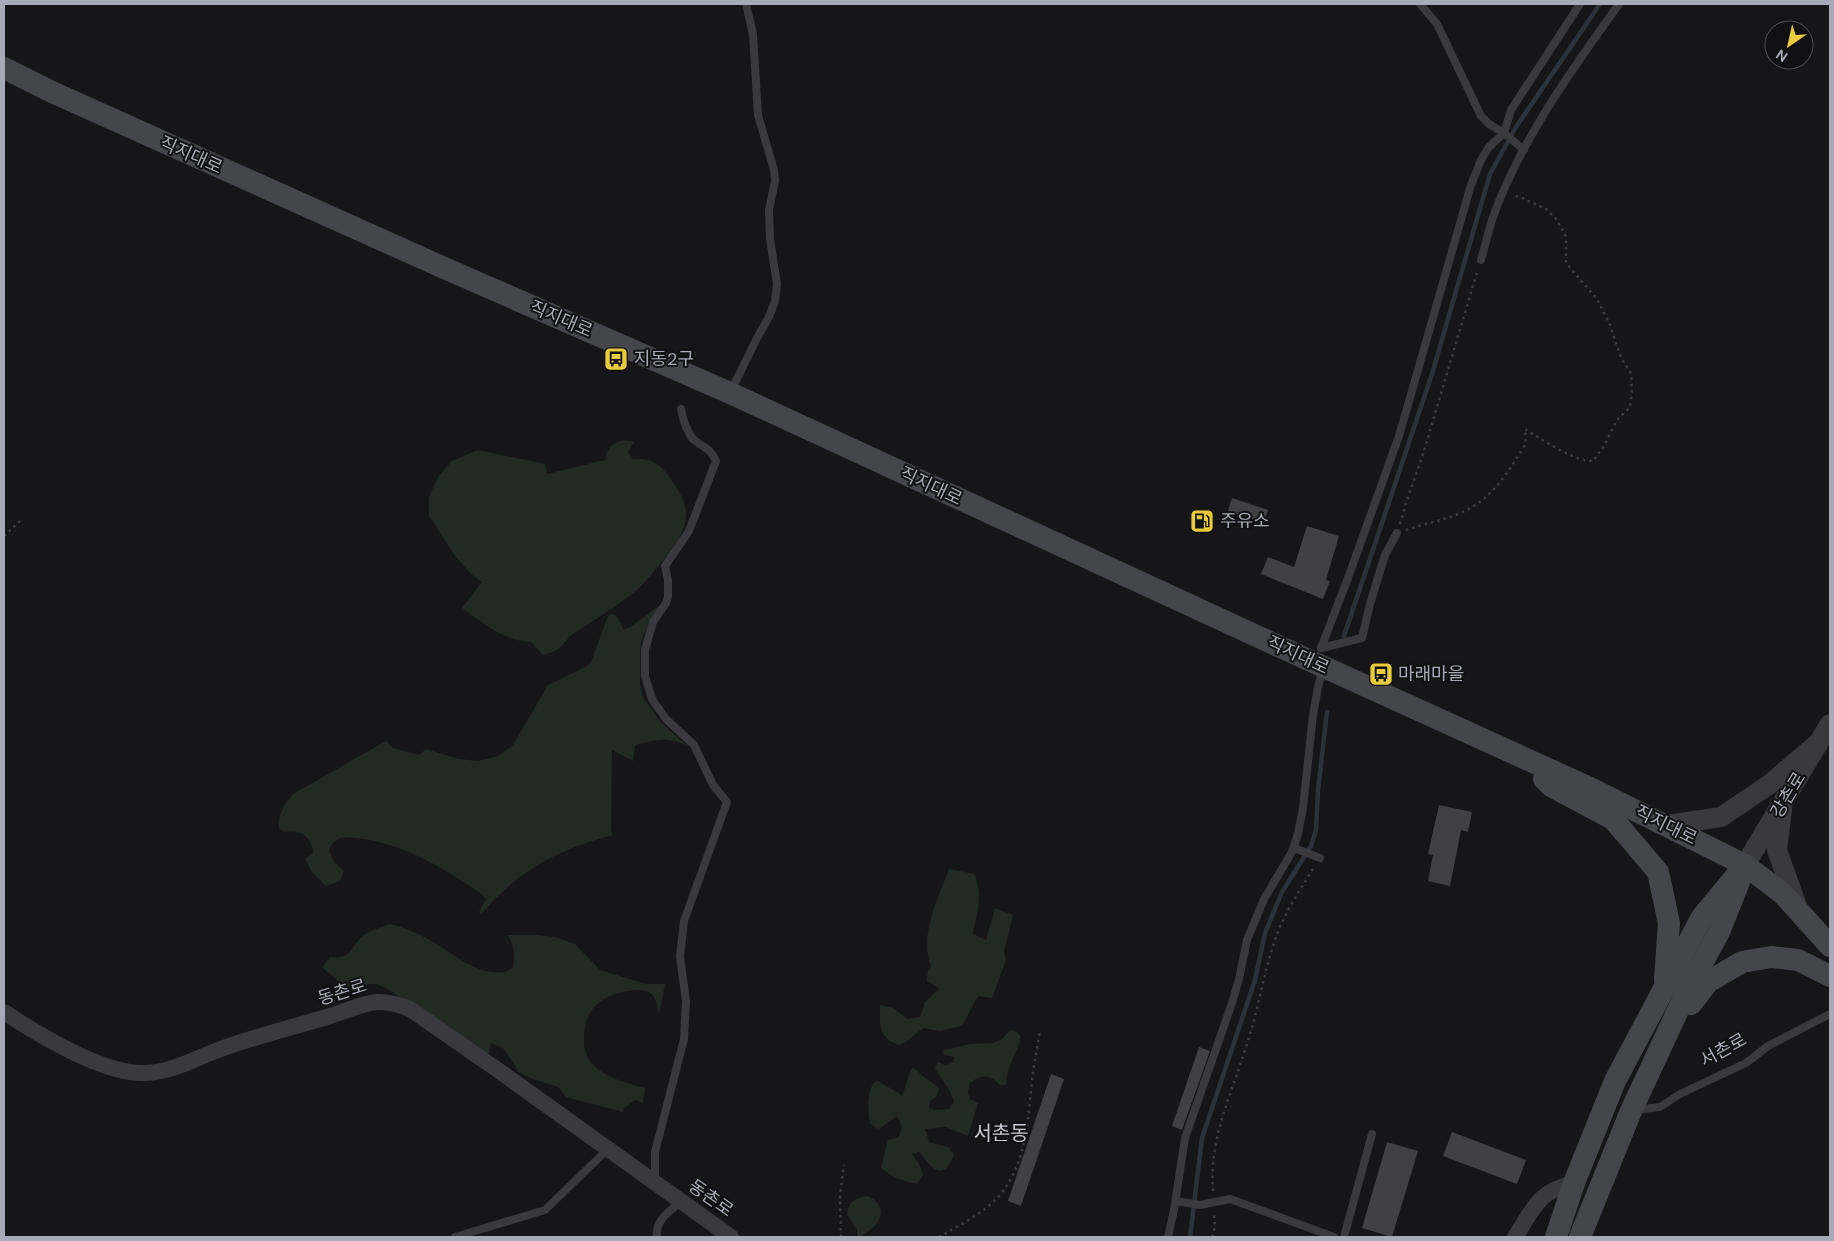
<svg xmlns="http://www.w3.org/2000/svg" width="1834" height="1241" font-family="'DM Sans','Noto Sans KR',sans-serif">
	<rect width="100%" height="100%" fill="#161618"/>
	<!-- green -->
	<g fill="#222a24">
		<path d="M624,440l10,2 -6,10 5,7c21,-1 28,5 39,22 7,10 13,19 14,31 0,5 -1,11 -2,15 -4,15 -39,57 -51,66 -18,14 -38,27 -57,39 -15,10 -11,18 -33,23l-12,-13c-27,-1 -48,-19 -69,-34l20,-26 -11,-8 -16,-18 -26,-40v-19l9,-20 14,-16 26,-11 67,14 2,10 58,-14c2,-12 7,-17 19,-20z"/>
		<path d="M659,606l-10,16 -8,20 -1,11v30l3,14 16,23 27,25c-23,-9 -28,-5 -51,0l-2,16 -21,-11 -1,81 2,4c-56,15 -95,35 -132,80l-2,-3 7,-13c-6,-8 -16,-13 -24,-18 -31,-20 -61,-36 -98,-42 -7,-1 -17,-3 -23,-1 -7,2 -10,7 -12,13l6,12 9,8 -4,10 -14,5 -14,-14 -7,-13 8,-7c-2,-17 -13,-22 -29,-20l-5,-4c-2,-13 6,-24 14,-34l93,-53 7,7 26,7 7,-6 33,10 19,2 20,-5 15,-11 35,-60 39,-19 4,-4 17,-46 5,-2 4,3 7,13 6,-3z"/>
		<path d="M949,869l26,5c8,26 2,35 -2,60l13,6 9,-32 18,7 -9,36 2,9 -14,38 -14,-2 -16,30 -22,5 -17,-3 -17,14 -7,3c-22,-8 -19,-20 -19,-40l14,3 13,11 13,-2 5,-15 15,-14 -13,-7 1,-11 3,-4c-12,-31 7,-67 18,-97z"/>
		<path d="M390,924c13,3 25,8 36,14 24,12 60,47 87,30 2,-11 2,-24 -6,-33h31l17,2 20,7 25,26 46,14h19l-6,30c-1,-6 -2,-14 -6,-18 -6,-8 -16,-6 -25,-5 -27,5 -43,17 -44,45 -1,9 1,18 6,25 10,15 39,23 55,27l-2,15 -8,-3 -11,8 -1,4 -57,-15 -8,-10 -28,-9 -11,-6 -15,-23 -13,-6 -2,9 -3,3 -5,-2 -93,-64c-16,-8 -21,-7 -35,5l-31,-27 8,-10c23,3 20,-11 34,-22 8,-5 17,-8 26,-11z"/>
		<path d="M1010,1030l6,1 5,6c-4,16 -15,31 -15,48h-6c-11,-11 -19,-11 -31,-1l-1,9 2,6 8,4 -10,33 -23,-9 -20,2 4,13 19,5 6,7c-10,29 -22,15 -35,-2l-7,2 7,10 4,11 -6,9c-12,-2 -29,-8 -36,-17l7,-27 11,-3 3,-10 -5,-11 -18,13 -9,-5c-2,-15 -3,-27 3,-41l5,-2 24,14c5,-9 5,-19 11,-28l10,9 16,12 -3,9 -6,4 -1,7 4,2 16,-1 5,-7c-3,-14 -14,-22 -19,-35l3,-5 8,3 8,-3v-5l-11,-3 1,-4 26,-6 23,-1 9,-4z"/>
		<path d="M867,1196c21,8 16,26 0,36 -4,3 -5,5 -10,5v-7l-10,-15c2,-13 7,-17 20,-19z"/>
	</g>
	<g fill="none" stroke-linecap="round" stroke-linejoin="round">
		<!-- stream -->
		<g stroke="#2c323b" stroke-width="4.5">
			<path d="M1344,636l88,-262 58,-200 26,-47 84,-123"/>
			<path d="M1190,1237l12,-99 53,-158 10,-47 17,-41 29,-46 5,-16 2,-40 9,-78"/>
		</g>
	</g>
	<!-- building -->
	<g fill="#404045">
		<path d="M1232,498l36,12 -4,13 -36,-12z"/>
		<path d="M1307,526l32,10 -13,44 4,1 -7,18 -62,-25 7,-17 26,10z"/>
		<path d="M1439,805l33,7 -4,20 -7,-2 -11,56 -22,-5 5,-26 -5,-1z"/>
		<path d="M1199,1047l11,4 -28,79 -10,-4z"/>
		<path d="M1051,1074l13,5 -43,127 -13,-5z"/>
		<path d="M1452,1132l74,28 -9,24 -74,-28z"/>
		<path d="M1387,1142l31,9 -26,86 -30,-9z"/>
	</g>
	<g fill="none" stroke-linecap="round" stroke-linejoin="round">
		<!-- path -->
		<g stroke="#3d3e43" stroke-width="2.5" stroke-dasharray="2.5 4" stroke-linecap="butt">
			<path d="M1400,524l6,-21 17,-49 55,-185"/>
			<path d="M1406,530c17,-6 35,-9 52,-16 34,-14 47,-38 66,-67l2,-9 -1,-9c16,10 50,33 68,32l11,-15 13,-26 13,-13 2,-17 -1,-17 -10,-15 -11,-33 -13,-26 -31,-36v-26l-9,-17 -11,-11 -26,-12 -8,-2"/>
			<path d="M4,536l18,-17"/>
			<path d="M1213,1191c-4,-53 18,-95 33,-144 12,-35 17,-72 29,-107 9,-27 25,-50 40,-74"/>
			<path d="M841,1237l-1,-42 4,-30"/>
			<path d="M939,1237c20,-12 44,-23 60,-41 29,-33 29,-83 34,-124 2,-14 5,-28 7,-42"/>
			<path d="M1212,1237l3,-10 -1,-15"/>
		</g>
		<!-- service -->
		<g stroke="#39393e" stroke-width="8">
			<path d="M1420,4l17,20 44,92 8,8 15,9 20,17"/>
			<path d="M1481,260c4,-14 7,-27 11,-40 26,-76 81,-152 127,-216"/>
			<path d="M731,391l26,-53 12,-21 6,-16 2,-17 -7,-45 -1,-29 6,-29 -1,-11 -16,-55 -5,-81 -7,-30"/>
			<path d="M1321,648l27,-70 51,-142 72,-251 10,-25 8,-13 15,-14 7,-23 69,-106"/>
			<path d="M1321,648l41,-10 8,-34 15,-49 12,-22"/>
			<path d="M1294,848l26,10"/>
			<path d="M1634,1110l26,-3 20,-13 66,-31 22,-17 62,-32"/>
			<path d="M655,1181v-29l29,-113 2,-38 -6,-45 4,-35 43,-119 -14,-17 -19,-40 -28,-26 -14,-20 -7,-23v-26l8,-28 13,-19 2,-6v-17l-3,-14 24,-35 27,-70c-6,-14 -13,-13 -23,-22 -7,-8 -10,-20 -12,-30"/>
			<path d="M1176,1201l24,4 30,-6 104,38"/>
			<path d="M455,1237l90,-27 63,-61"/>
			<path d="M657,1237c-2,-17 12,-25 24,-36"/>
			<path d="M1168,1237l6,-27 11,-72 47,-135 7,-24 8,-39 17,-41 28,-47 6,-18 5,-26 10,-93 5,-28 5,-19"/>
			<path d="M1344,1237l28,-103"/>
		</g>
		<!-- minor -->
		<g stroke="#39393e" stroke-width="16">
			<path d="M4,1012c35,23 95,60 137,61 29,1 54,-15 80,-24 35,-13 73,-22 109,-33 34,-10 43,-22 80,-7l85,59 236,169"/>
			<path d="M1515,1237c19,-29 23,-46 59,-54"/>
		</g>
		<!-- tertiary -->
		<g stroke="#39393e" stroke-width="20">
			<path d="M1782,810l-5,40 21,59"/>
			<path d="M1667,825l54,-8 49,-33 49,-42"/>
			<path d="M1745,865l85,-141"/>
		</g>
		<!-- secondary -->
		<g stroke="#45464c" stroke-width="22">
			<path d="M4,68l48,24 390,175 288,126 594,274 266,121 155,77 38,29 47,52"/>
			<path d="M1544,779l7,7 62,33 45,53 11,51 -4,56"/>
			<path d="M1691,1004l17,-22 34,-20 29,-5 27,3 32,16"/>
			<path d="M1556,1237l18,-54 41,-102 87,-164 43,-52"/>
			<path d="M1580,1237l51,-126 55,-118 33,-61 20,-50"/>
		</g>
	</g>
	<!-- icons -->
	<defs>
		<g id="bus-square" transform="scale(1.25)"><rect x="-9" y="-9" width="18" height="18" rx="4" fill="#eacb3b" stroke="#111113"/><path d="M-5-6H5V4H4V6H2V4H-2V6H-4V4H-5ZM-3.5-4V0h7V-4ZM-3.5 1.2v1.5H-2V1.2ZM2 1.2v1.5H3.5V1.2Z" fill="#111"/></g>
		<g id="fuel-square" transform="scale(1.25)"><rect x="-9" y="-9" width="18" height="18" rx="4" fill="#eacb3b" stroke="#111113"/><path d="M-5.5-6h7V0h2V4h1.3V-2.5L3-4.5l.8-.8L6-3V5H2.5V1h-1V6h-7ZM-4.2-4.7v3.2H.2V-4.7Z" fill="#111"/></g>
	</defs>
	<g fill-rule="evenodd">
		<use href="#bus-square" x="616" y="359"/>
		<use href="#fuel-square" x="1202" y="521"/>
		<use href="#bus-square" x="1381" y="674"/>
	</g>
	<g text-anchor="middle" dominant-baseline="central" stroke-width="4" stroke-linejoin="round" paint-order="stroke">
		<!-- street labels -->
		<g font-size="18" fill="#a8abb7" stroke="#111113">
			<text transform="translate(191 155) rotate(24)">직지대로</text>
			<text transform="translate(561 319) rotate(23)">직지대로</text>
			<text transform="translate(931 486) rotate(25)">직지대로</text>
			<text transform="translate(1298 655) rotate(25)">직지대로</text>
			<text transform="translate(1788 795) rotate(-59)">강촌로</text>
			<text transform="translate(1666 825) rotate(26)">직지대로</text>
			<text transform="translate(342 992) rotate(-17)">동촌로</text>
			<text transform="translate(1723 1050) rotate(-29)">서촌로</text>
			<text transform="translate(711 1198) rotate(35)">동촌로</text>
		</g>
		<!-- poi labels -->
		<g font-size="18" fill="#a8abb7" stroke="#111113" text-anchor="start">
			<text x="634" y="359">지동2구</text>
			<text x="1220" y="521">주유소</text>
			<text x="1398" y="674">마래마을</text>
		</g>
		<!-- quarter labels -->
		<g font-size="20" fill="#c9cad3" stroke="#111113">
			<text x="1001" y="1133">서촌동</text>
		</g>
	</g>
	<!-- border -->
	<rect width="1834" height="1241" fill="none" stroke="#a8abb7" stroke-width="10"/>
	<!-- north arrow -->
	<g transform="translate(1789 45) rotate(214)"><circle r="24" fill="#111113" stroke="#4d4f55"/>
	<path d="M0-4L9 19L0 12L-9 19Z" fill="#eacb3b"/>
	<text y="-8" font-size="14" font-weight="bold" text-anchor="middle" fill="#a8abb7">N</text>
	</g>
</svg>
